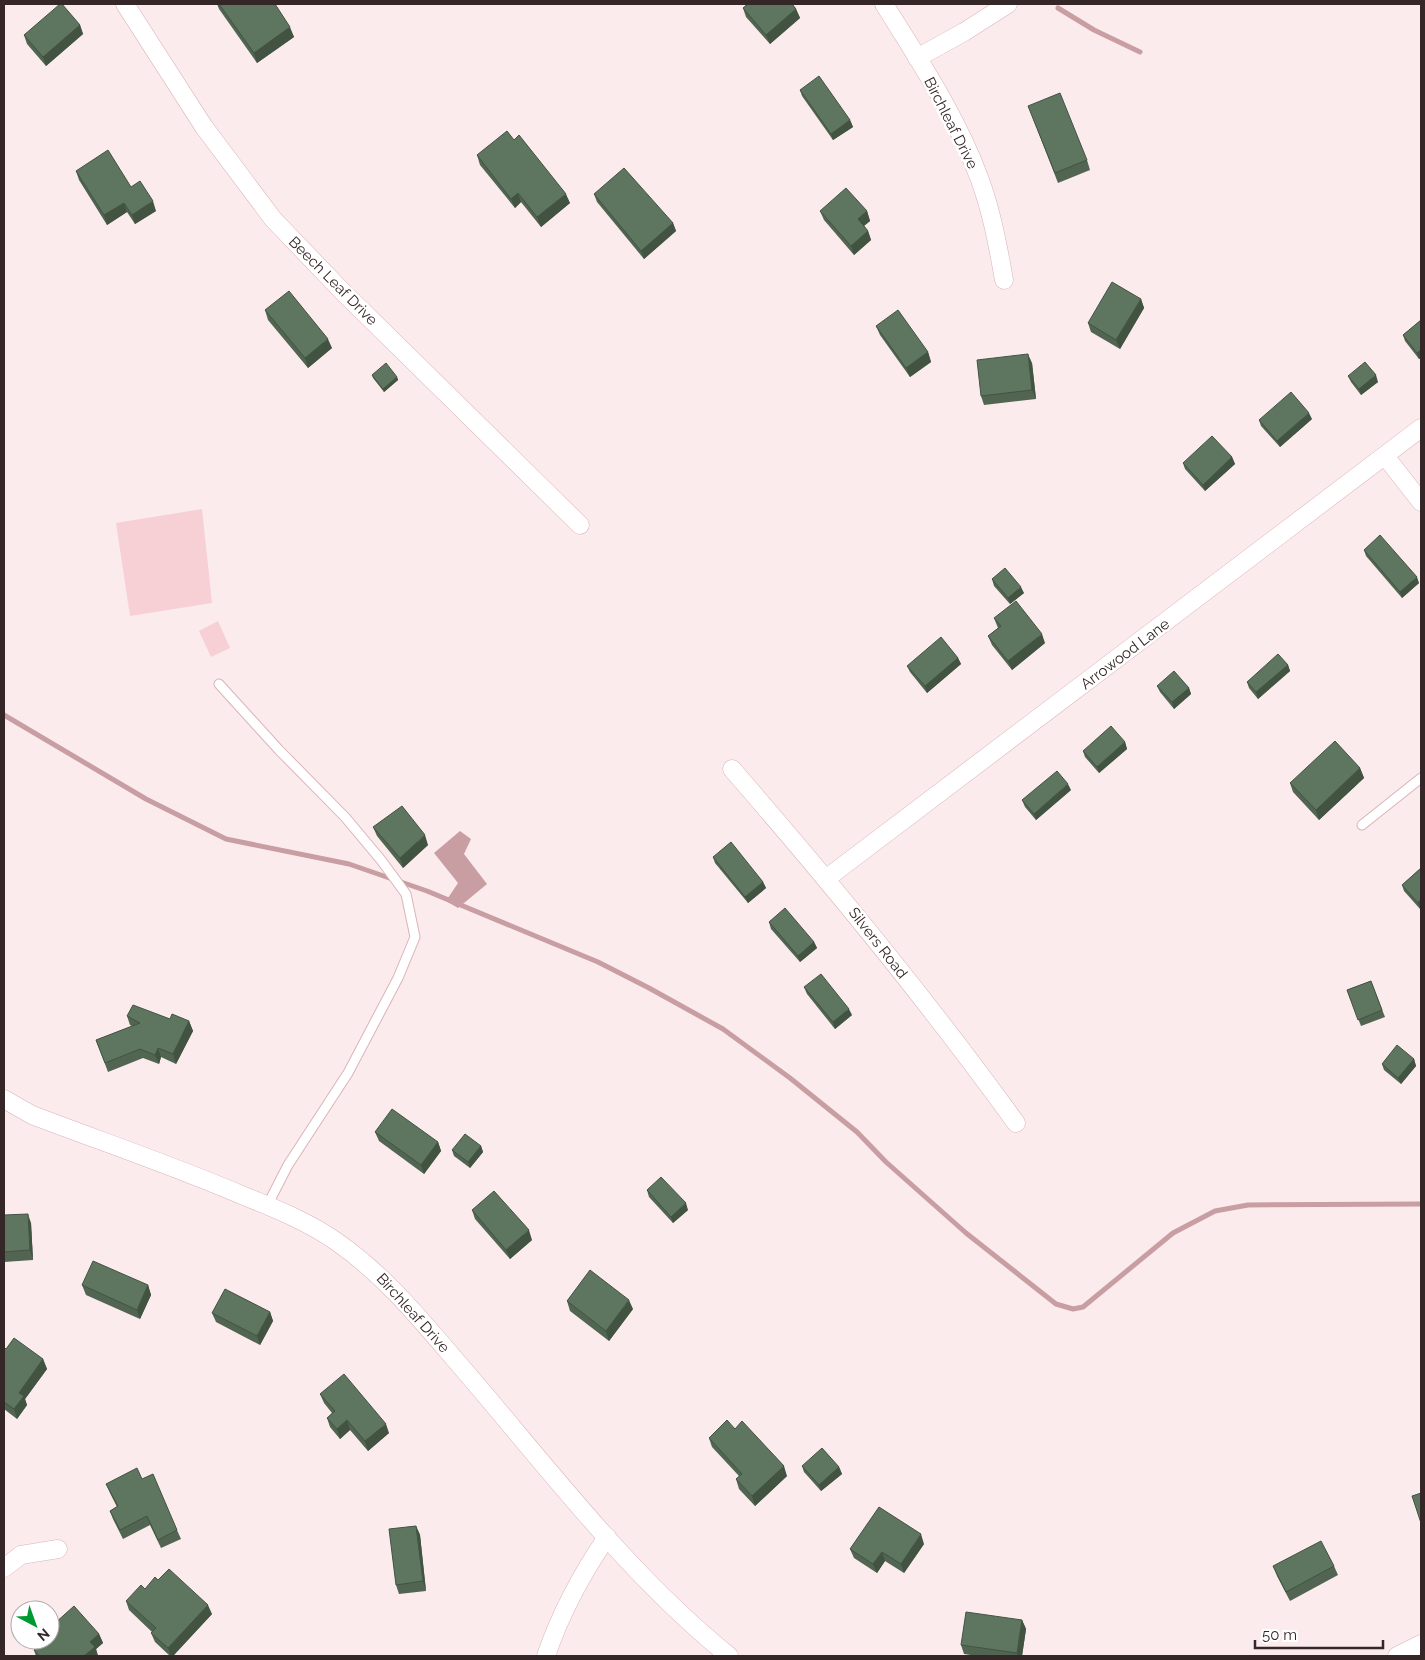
<svg xmlns="http://www.w3.org/2000/svg" width="1425" height="1660" font-family="Raleway,sans-serif">
	<rect width="100%" height="100%" fill="#fbebed"/>
	<!-- green -->
	<g fill="#f6d0d5">
		<path d="M202,509l10,94 -82,13 -14,-93z"/>
		<path d="M218,621l12,27 -19,9 -12,-26z"/>
	</g>
	<!-- water -->
	<path fill="#c89ea3" d="M460,831l11,8 -7,15 23,30 -29,24 -12,-7 12,-18 -24,-30z"/>
	<g fill="none" stroke-linecap="round" stroke-linejoin="round">
		<!-- stream -->
		<g stroke="#c89ea3" stroke-width="5">
			<path d="M1058,8l36,22 46,22"/>
			<path d="M4,715l142,84 80,40 123,25 78,27 171,71 51,26 74,41 67,49 67,54 29,30 80,71 90,71 17,5 10,-2 90,-74 42,-22 33,-6 173,-1"/>
		</g>
		<!-- lane casing -->
		<g stroke="#dab4b8" stroke-width="11">
			<g id="lane">
				<path d="M219,684l60,66 66,67 36,43 25,34 9,43 -17,41 -50,95 -60,92 -21,41"/>
				<path d="M1362,825l59,-47"/>
			</g>
		</g>
		<!-- street casing -->
		<g stroke="#dab4b8" stroke-width="19">
			<g id="street">
				<path d="M125,4l79,123 69,92 68,71 239,235"/>
				<path d="M884,4c35,56 73,113 96,176 12,33 18,66 24,100"/>
				<path d="M917,58l47,-26 44,-28"/>
				<path d="M1385,456l36,46"/>
				<path d="M732,769c99,114 195,231 284,354"/>
				<path d="M827,878l594,-450"/>
				<path d="M4,1099l28,16c71,27 142,51 212,81 32,13 65,26 93,46 52,36 92,88 133,135 82,96 161,200 259,279"/>
				<path d="M4,1568l17,-13 37,-6"/>
				<path d="M546,1656c15,-44 35,-81 61,-119"/>
				<path d="M1397,1656l24,-12"/>
			</g>
		</g>
		<!-- lane -->
		<use href="#lane" stroke="#fff" stroke-width="9"/>
		<!-- street -->
		<use href="#street" stroke="#fff" stroke-width="18"/>
	</g>
	<!-- wall -->
	<g fill="#516552">
		<path d="M217,4h58l19,33 -37,26 -38,-54z"/>
		<path d="M744,4h48l4,5 4,9 -30,26 -24,-27 -3,-9 3,-2z"/>
		<path d="M80,25l3,9 -37,32 -19,-22 -3,-9z"/>
		<path d="M800,90l50,30 3,7 -20,13 -31,-44z"/>
		<path d="M1032,116l55,44 3,10 -32,13z"/>
		<path d="M514,140l56,63 -29,24 -20,-25 -6,6 -35,-43 -3,-10z"/>
		<path d="M76,171l55,16 25,24 -21,13 -8,-12 -20,13 -28,-45z"/>
		<path d="M594,194l79,29 3,8 -32,28 -47,-57z"/>
		<path d="M820,211h47l3,10 -6,5 4,5 3,9 -17,15 -30,-35z"/>
		<path d="M1141,299l3,9 -24,41 -29,-17 -3,-9z"/>
		<path d="M265,310l67,38 -24,20 -40,-48z"/>
		<path d="M1421,320v38l-2,1 -14,-18 -2,-6z"/>
		<path d="M876,326l52,26 3,10 -21,15 -30,-42z"/>
		<path d="M1032,363l4,36 -52,6 -3,-9z"/>
		<path d="M372,375l25,2 1,3 -14,12 -11,-14z"/>
		<path d="M1348,376l30,6 -17,13 -10,-13z"/>
		<path d="M1312,419l-32,28 -19,-21 -2,-6z"/>
		<path d="M1232,457l3,7 -30,27 -20,-22 -2,-6z"/>
		<path d="M1364,550l55,33 -17,15 -36,-42z"/>
		<path d="M992,579l32,14 -14,11 -16,-18z"/>
		<path d="M994,618l51,25 -33,27 -20,-25 -4,-9 10,-8z"/>
		<path d="M958,658l3,6 -34,29 -17,-21 -3,-6z"/>
		<path d="M1288,665l2,6 -32,28 -9,-11 -2,-6z"/>
		<path d="M1157,686l32,2 2,6 -17,15 -14,-17z"/>
		<path d="M1125,742l2,7 -28,24 -14,-16 -2,-6z"/>
		<path d="M1360,768l4,10 -45,42 -26,-28 -3,-9z"/>
		<path d="M1071,790l-35,30 -11,-13 -3,-7z"/>
		<path d="M373,827l55,18 -25,23 -26,-32z"/>
		<path d="M713,857l50,25 3,6 -18,15 -33,-40z"/>
		<path d="M1421,868v40l-1,1 -16,-18 -2,-6z"/>
		<path d="M769,922l45,20 3,6 -17,14 -29,-33z"/>
		<path d="M1371,981l14,36 -24,9 -14,-36z"/>
		<path d="M804,987l48,28 -17,14 -28,-35z"/>
		<path d="M127,1016l43,3 19,2 4,10 -17,33 -15,-7 -2,7 -16,-6 -35,14 -12,-32 36,-14 -2,-1z"/>
		<path d="M1414,1059l2,7 -15,18 -17,-14 -2,-6z"/>
		<path d="M375,1132l63,10 3,9 -17,23 -45,-33z"/>
		<path d="M481,1146l2,6 -13,16 -16,-12 -2,-6z"/>
		<path d="M647,1190l41,20 -15,13 -24,-26z"/>
		<path d="M472,1210l60,30 -22,19 -35,-40z"/>
		<path d="M4,1215l27,8 2,37 -29,2z"/>
		<path d="M82,1285h66l3,10 -11,24 -54,-24z"/>
		<path d="M567,1301l66,8 -24,32 -39,-30z"/>
		<path d="M270,1312l3,9 -13,24 -44,-23 -4,-9z"/>
		<path d="M4,1347l2,2 37,10 4,10 -22,30 2,6 -10,14 -13,-10z"/>
		<path d="M320,1394l69,39 -21,18 -18,-21 -10,9 -10,-12 -3,-9 5,-5 -8,-10z"/>
		<path d="M735,1429l52,47 -32,30 -16,-17 -3,-10 3,-3 -27,-29 -3,-9z"/>
		<path d="M802,1466l37,1 3,7 -21,17 -17,-19z"/>
		<path d="M142,1479l35,51 4,9 -20,9 -11,-23 -27,14 -10,-20 -3,-8 7,-4 -7,-14 -4,-9z"/>
		<path d="M416,1526l4,9 6,56 -27,3 -3,-9z"/>
		<path d="M924,1544l-20,29 -19,-12 -8,12 -23,-15 -4,-9z"/>
		<path d="M1273,1566h61l4,9 -48,26 -13,-25z"/>
		<path d="M158,1580l54,34 -39,42h-3l-15,-14 -4,-9 1,-1 -23,-22 -3,-9z"/>
		<path d="M1022,1620l4,9 -4,27h-45l-13,-2 -3,-9z"/>
		<path d="M54,1624l45,10 4,9 -7,6 2,7h-62l-2,-6 5,-5 -4,-5h15z"/>
	</g>
	<!-- shaded-wall -->
	<g fill="#425342">
		<path d="M796,9l4,9 -30,26 -4,-9z"/>
		<path d="M80,25l3,9 -37,32 -3,-9z"/>
		<path d="M290,27l4,10 -37,26 -3,-10z"/>
		<path d="M850,120l3,7 -20,13 -2,-6z"/>
		<path d="M518,193l3,9 -6,6 -4,-9z"/>
		<path d="M566,194l4,9 -29,24 -4,-10z"/>
		<path d="M153,201l3,10 -21,13 -3,-9z"/>
		<path d="M124,203l3,9 -20,13 -3,-10z"/>
		<path d="M867,211l3,10 -9,7 -3,-9z"/>
		<path d="M673,223l3,8 -32,28 -3,-8z"/>
		<path d="M868,231l3,9 -17,15 -3,-9z"/>
		<path d="M1141,299l3,9 -24,41 -4,-9z"/>
		<path d="M328,339l4,9 -24,20 -3,-10z"/>
		<path d="M1421,350v8l-2,1 -2,-6z"/>
		<path d="M928,352l3,10 -21,15 -4,-9z"/>
		<path d="M1028,354l4,9 4,36 -4,-9z"/>
		<path d="M1376,375l2,7 -17,13 -2,-6z"/>
		<path d="M397,377l1,3 -14,12 -1,-3z"/>
		<path d="M1309,413l3,6 -32,28 -3,-6z"/>
		<path d="M1232,457l3,7 -30,27 -2,-6z"/>
		<path d="M1417,577l2,6 -17,15 -2,-6z"/>
		<path d="M1021,587l3,6 -14,11 -2,-6z"/>
		<path d="M1042,634l3,9 -33,27 -4,-9z"/>
		<path d="M958,658l3,6 -34,29 -2,-7z"/>
		<path d="M1288,665l2,6 -32,28 -2,-7z"/>
		<path d="M1189,688l2,6 -17,15 -2,-7z"/>
		<path d="M1125,742l2,7 -28,24 -2,-6z"/>
		<path d="M1360,768l4,10 -45,42 -3,-10z"/>
		<path d="M1068,784l3,6 -35,30 -2,-6z"/>
		<path d="M425,835l3,10 -25,23 -3,-10z"/>
		<path d="M763,882l3,6 -18,15 -3,-6z"/>
		<path d="M1421,899v9l-1,1 -2,-6z"/>
		<path d="M814,942l3,6 -17,14 -2,-6z"/>
		<path d="M849,1009l3,6 -17,14 -2,-7z"/>
		<path d="M189,1021l4,10 -17,33 -3,-10z"/>
		<path d="M158,1048l3,9 -2,7 -4,-9z"/>
		<path d="M1414,1059l2,7 -15,18 -3,-6z"/>
		<path d="M438,1142l3,9 -17,23 -3,-9z"/>
		<path d="M481,1146l2,6 -13,16 -2,-6z"/>
		<path d="M686,1203l2,7 -15,13 -2,-6z"/>
		<path d="M28,1214l3,9 2,37 -3,-10z"/>
		<path d="M529,1230l3,10 -22,19 -4,-9z"/>
		<path d="M148,1285l3,10 -11,24 -3,-9z"/>
		<path d="M629,1300l4,9 -24,32 -3,-10z"/>
		<path d="M270,1312l3,9 -13,24 -3,-9z"/>
		<path d="M43,1359l4,10 -22,30 2,6 -10,14 -3,-10 5,-16z"/>
		<path d="M347,1420l3,10 -10,9 -3,-10z"/>
		<path d="M386,1424l3,9 -21,18 -3,-10z"/>
		<path d="M784,1466l3,10 -32,30 -3,-10z"/>
		<path d="M839,1467l3,7 -21,17 -2,-6z"/>
		<path d="M416,1526l4,9 6,56 -3,-10z"/>
		<path d="M921,1534l3,10 -20,29 -3,-9z"/>
		<path d="M882,1552l3,9 -8,12 -4,-9z"/>
		<path d="M208,1605l4,9 -39,42h-2l-3,-8z"/>
		<path d="M1022,1620l4,9 -4,27h-4l-1,-3z"/>
		<path d="M99,1634l4,9 -7,6 2,7h-14l6,-14z"/>
	</g>
	<!-- building -->
	<g fill="#5e765f" stroke="#425342">
		<path d="M60,4h2l18,21 -37,32 -19,-22z"/>
		<path d="M219,4h56l15,23 -36,26z"/>
		<path d="M748,4h44l4,5 -30,26 -23,-27z"/>
		<path d="M819,76l31,44 -19,14 -31,-44z"/>
		<path d="M1060,93l27,67 -32,13 -27,-67z"/>
		<path d="M507,131l7,9 5,-5 47,59 -29,23 -19,-24 -7,6 -34,-44z"/>
		<path d="M108,150l23,37 9,-6 13,20 -21,14 -8,-12 -20,12 -28,-44z"/>
		<path d="M624,168l49,55 -32,28 -47,-57z"/>
		<path d="M846,188l21,23 -9,8 10,12 -17,15 -31,-35z"/>
		<path d="M1112,282l29,17 -25,41 -28,-17z"/>
		<path d="M289,291l39,48 -23,19 -40,-48z"/>
		<path d="M898,310l30,42 -22,16 -30,-42z"/>
		<path d="M1421,320v30l-4,3 -14,-18z"/>
		<path d="M1028,354l4,36 -51,6 -4,-36z"/>
		<path d="M1365,362l11,13 -17,14 -11,-13z"/>
		<path d="M386,363l11,14 -14,12 -11,-14z"/>
		<path d="M1291,392l18,21 -32,28 -18,-21z"/>
		<path d="M1212,436l20,21 -29,28 -20,-22z"/>
		<path d="M1380,535l37,42 -17,15 -36,-42z"/>
		<path d="M1005,568l16,19 -13,11 -16,-19z"/>
		<path d="M1016,601l26,33 -34,27 -20,-25 13,-10 -7,-8z"/>
		<path d="M941,637l17,21 -33,28 -18,-20z"/>
		<path d="M1278,654l10,11 -32,27 -9,-10z"/>
		<path d="M1174,671l15,17 -17,14 -15,-16z"/>
		<path d="M1111,726l14,16 -28,25 -14,-16z"/>
		<path d="M1335,741l25,27 -44,42 -26,-27z"/>
		<path d="M1057,771l11,13 -34,30 -12,-14z"/>
		<path d="M402,806l23,29 -25,23 -27,-31z"/>
		<path d="M731,842l32,40 -18,15 -32,-40z"/>
		<path d="M1421,868v31l-3,4 -16,-18z"/>
		<path d="M785,908l29,34 -16,14 -29,-34z"/>
		<path d="M821,974l28,35 -16,13 -29,-35z"/>
		<path d="M1371,981l11,29 -24,10 -11,-30z"/>
		<path d="M133,1005l37,14 2,-5 17,7 -16,33 -15,-6 -3,7 -15,-6 -35,14 -9,-23 44,-17 -13,-7z"/>
		<path d="M1397,1045l17,14 -16,19 -16,-14z"/>
		<path d="M392,1109l46,33 -17,23 -46,-33z"/>
		<path d="M465,1134l16,12 -13,16 -16,-12z"/>
		<path d="M661,1177l25,26 -15,14 -24,-27z"/>
		<path d="M494,1191l35,39 -23,20 -34,-40z"/>
		<path d="M28,1214l2,36 -26,2v-37z"/>
		<path d="M93,1261l55,24 -11,25 -55,-25z"/>
		<path d="M590,1270l39,30 -23,31 -39,-30z"/>
		<path d="M225,1289l45,23 -13,24 -45,-23z"/>
		<path d="M14,1338l29,21 -24,34 5,3 -10,13 -10,-7v-55l2,2z"/>
		<path d="M344,1374l42,50 -21,17 -18,-21 -10,9 -10,-11 8,-7 -15,-17z"/>
		<path d="M727,1420l8,9 7,-8 42,45 -32,30 -16,-17 6,-5 -33,-36z"/>
		<path d="M822,1448l17,19 -20,18 -17,-19z"/>
		<path d="M137,1468l5,11 11,-5 24,56 -19,10 -11,-24 -27,14 -10,-19 8,-5 -12,-22z"/>
		<path d="M1421,1493v30l-9,-27z"/>
		<path d="M879,1507l42,27 -20,30 -19,-12 -9,12 -23,-15z"/>
		<path d="M416,1526l7,55 -27,4 -7,-56z"/>
		<path d="M1321,1541l13,25 -48,26 -13,-26z"/>
		<path d="M169,1569l39,36 -40,43 -17,-15 5,-5 -30,-27 15,-16 4,4 10,-12 3,3z"/>
		<path d="M74,1606l25,28 -9,8 5,5 -11,9h-45l-5,-6 8,-7 -2,-3h10v-20l4,4z"/>
		<path d="M966,1612l56,8 -5,33 -56,-8z"/>
	</g>
	<g text-anchor="middle" dominant-baseline="central" stroke-width="5" stroke-linejoin="round" paint-order="stroke">
		<!-- street labels -->
		<g font-size="15" fill="#352728" stroke="#fff">
			<text transform="translate(951 123) rotate(63)">Birchleaf Drive</text>
			<text transform="translate(333 281) rotate(45)">Beech Leaf Drive</text>
			<text transform="translate(1125 654) rotate(-37)">Arrowood Lane</text>
			<text transform="translate(878 943) rotate(52)">Silvers Road</text>
			<text transform="translate(413 1313) rotate(48)">Birchleaf Drive</text>
		</g>
	</g>
	<!-- border -->
	<rect width="1425" height="1660" fill="none" stroke="#352728" stroke-width="10"/>
	<!-- north arrow -->
	<g transform="translate(35 1625) rotate(139)"><circle r="24" fill="#ffffff" stroke="#aea9a9"/>
	<path d="M0-4L9 19L0 12L-9 19Z" fill="#009932"/>
	<text y="-8" font-size="14" font-weight="bold" text-anchor="middle" fill="#352728">N</text>
	</g>
	<!-- scale -->
	<path d="M1255 1640v8h128v-8" fill="none" stroke="#352728" stroke-width="2.5"/>
	<text x="1262" y="1640" font-size="15" fill="#352728" stroke="#ffffff" stroke-width="4" paint-order="stroke">50 m</text>
</svg>
